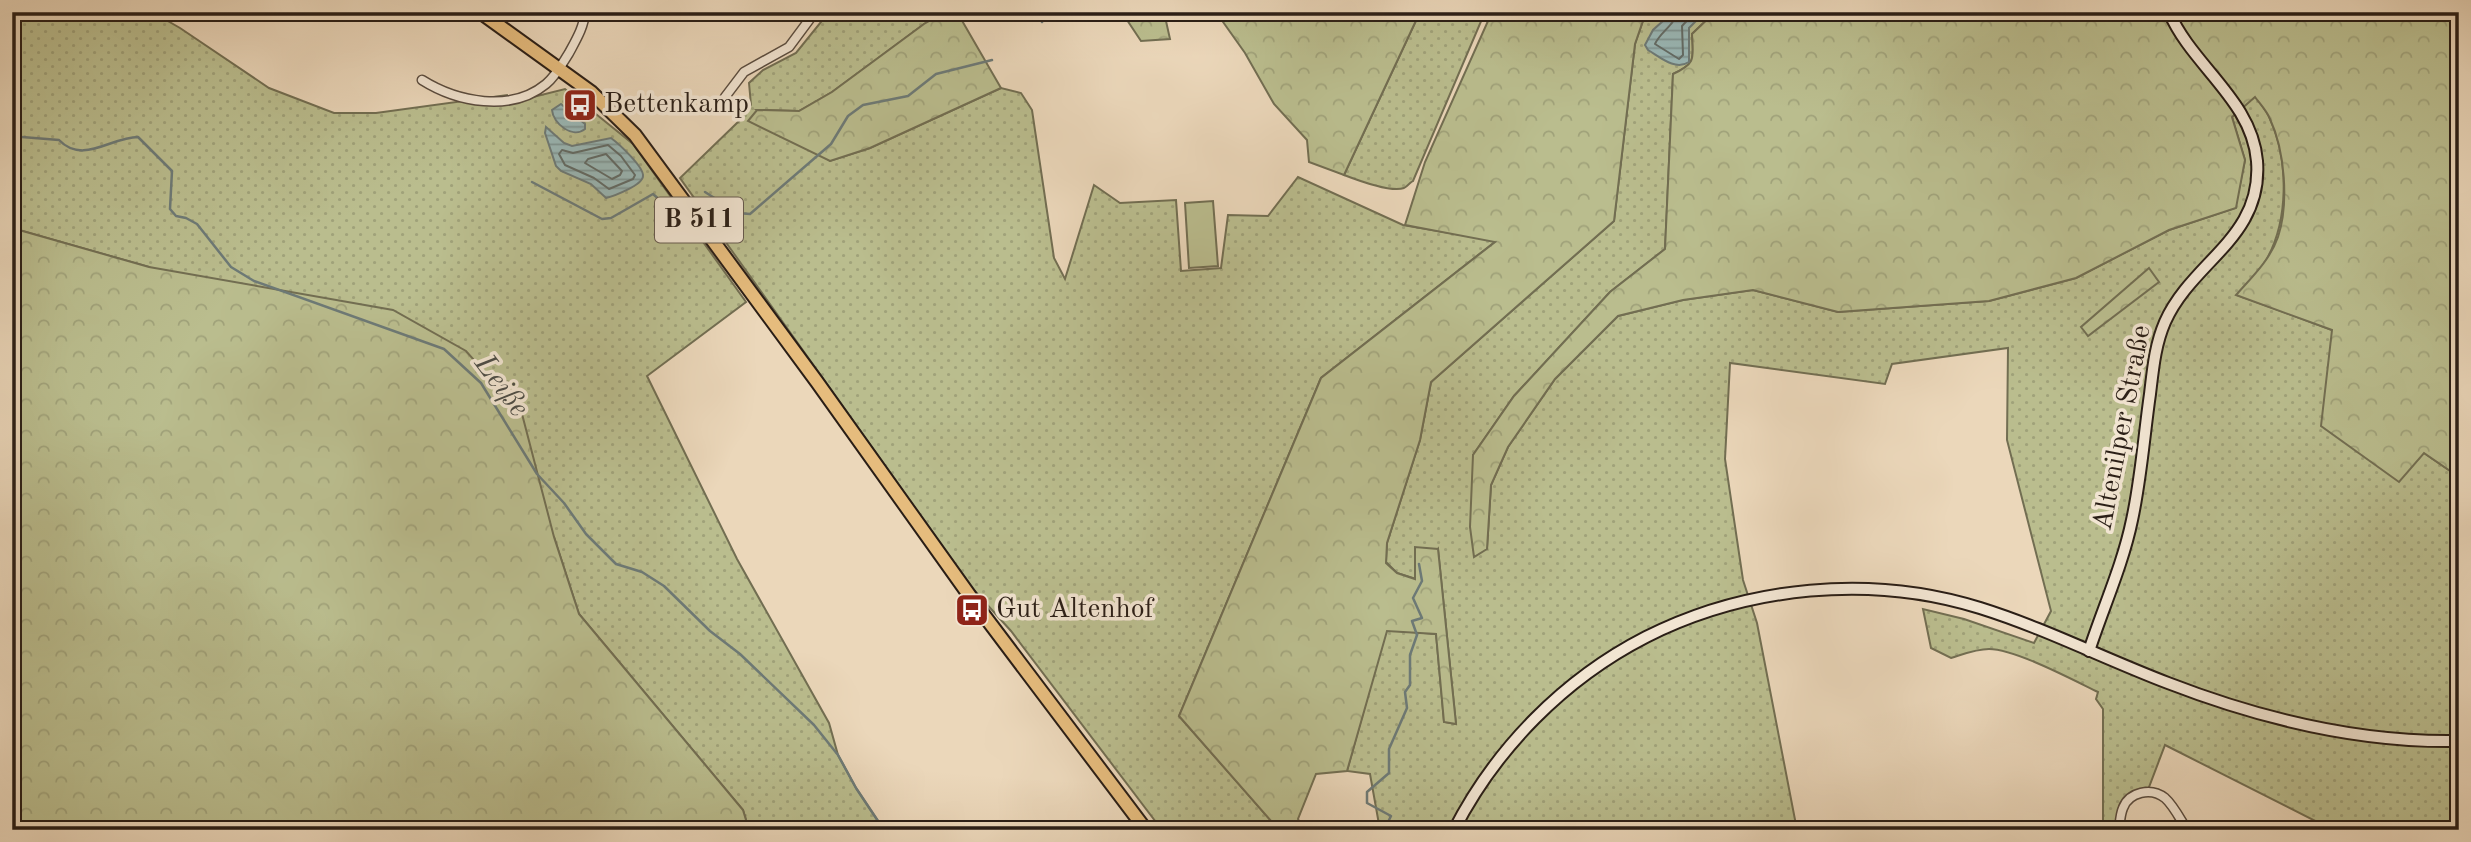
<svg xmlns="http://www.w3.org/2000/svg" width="2471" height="842" font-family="'Old Standard TT',serif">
	<defs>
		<pattern id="grass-dots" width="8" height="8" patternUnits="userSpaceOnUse" patternTransform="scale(1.75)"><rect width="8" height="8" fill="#babd8e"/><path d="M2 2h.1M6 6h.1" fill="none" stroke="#a0a27a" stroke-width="1.8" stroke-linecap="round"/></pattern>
		<pattern id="forest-crowns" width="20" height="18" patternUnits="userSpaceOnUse" patternTransform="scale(1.75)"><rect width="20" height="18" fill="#babd8e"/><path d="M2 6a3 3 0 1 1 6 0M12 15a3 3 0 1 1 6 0" fill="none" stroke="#a0a27a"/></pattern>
		<pattern id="water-rules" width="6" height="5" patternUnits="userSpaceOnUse" patternTransform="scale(1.75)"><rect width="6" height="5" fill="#9ab8b7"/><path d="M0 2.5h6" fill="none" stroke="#7e9594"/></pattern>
	</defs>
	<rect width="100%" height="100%" fill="#ebd7ba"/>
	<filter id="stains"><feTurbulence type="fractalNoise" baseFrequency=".00286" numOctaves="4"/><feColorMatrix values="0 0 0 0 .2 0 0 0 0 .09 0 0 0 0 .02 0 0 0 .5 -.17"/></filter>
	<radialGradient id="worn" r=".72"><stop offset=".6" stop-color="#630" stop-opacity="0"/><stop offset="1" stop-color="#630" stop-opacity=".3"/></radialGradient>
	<!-- grass -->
	<g fill="url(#grass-dots)" stroke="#726e52" stroke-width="2">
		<path d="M12,12h140l28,16 89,60 65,25h42l131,-18 2,8 56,-14 68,55 113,158 -99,74 90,183 92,164 9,32 18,33 28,42h-135l-6,-20 -164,-196 -25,-77 -405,-270 -137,-39z"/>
		<path d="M829,12h116l-21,12 -92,68 -33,19 -42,-1 73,51 40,-13 131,-60 20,5 11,17 22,148 11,21 29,-94 26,18 56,-3 5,71 40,-3 7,-53 40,1 30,-39 105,48 93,16 -175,137 -142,338 100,114h-117l-151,-199 -38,-42 -293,-411 58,-56 13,-17 -2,-22 14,-13 33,-17z"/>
		<path d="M1420,12h65l-72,169c-1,0 -8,7 -9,7 -13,5 -47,-8 -60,-13z"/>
		<path d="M1646,12h69l-23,22c1,24 5,29 -19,40l-8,175 -55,43 -96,104 -41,59 14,94 4,-64 17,-38 47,-68 63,-63 65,-16 70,-10 85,22 151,-11 87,-23 93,-48 66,-22 10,-48 -13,-43 23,-21c5,7 12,15 15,23 19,42 19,103 -5,143 -7,12 -20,22 -28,33l95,35 92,123 35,24v353h-126l-168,-85 -19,50 -8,-5c-17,10 -20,21 -24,40h-11v-121l-7,-10 2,-7c-25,-12 -83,-43 -109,-43 -13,0 -25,5 -38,9l-20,-10 -8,-39 41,10 70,24 17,-32 -44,-171 1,-92 -116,16 -7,20 -155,-21 -5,96 18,121 14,43 40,207h-417l-10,-56 -23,-3 39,-141 50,4 8,88 12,2 -18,-175 -22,30 -19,-6 -11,-11 1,-19 33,-103 11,-58 183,-161 21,-177z"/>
	</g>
	<!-- forest -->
	<g fill="url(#forest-crowns)" stroke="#726e52" stroke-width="2">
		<path d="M945,12h12l44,76 -131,60 -40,13 -82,-40 9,-11 42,1 33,-19 92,-68z"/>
		<path d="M997,12h167l6,27 -29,2 -18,-27 -64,-1 -40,4 -25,-1z"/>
		<path d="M1216,12h204l-76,163 -35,-13 -2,-22 -33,-36 -29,-51z"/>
		<path d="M1492,12h154l-11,32 -21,177 -183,161 -11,58 -33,103 -1,20 11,10 18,6v-32l23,2 18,175 -12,-2 -8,-88 -49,-3 -40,140 -31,3 -18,45 5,11h-24l-100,-114 142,-338 174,-136 -90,-17 20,-63z"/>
		<path d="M1715,12h744v465l-35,-24 -25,29 -78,-56 11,-96 -96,-35c16,-18 34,-35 42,-58 11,-33 7,-86 -8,-118 -3,-8 -10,-15 -15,-22l-23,20 13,43 -9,48 -67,22 -93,48 -87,23 -151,11 -85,-22 -70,10 -65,16 -63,63 -47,68 -17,38 -4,64 -13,8 -4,-30 3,-72 41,-59 96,-104 55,-43 8,-175c24,-11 20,-16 19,-40z"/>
		<path d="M12,228l137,39 244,43 73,41 56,63 32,123 25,77 164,196 6,20h-737z"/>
		<path d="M2149,268l10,14 -71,54 -7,-9z"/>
	</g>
	<!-- pitch -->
	<path fill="#babd8e" stroke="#726e52" stroke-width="2" d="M1213,201l5,65 -29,2 -4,-65z"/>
	<!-- water -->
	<g fill="url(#water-rules)" stroke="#6d7a77" stroke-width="2">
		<path d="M1673,12h32l-16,16v34c-14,9 -29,-5 -41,-12l-3,-5 8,-15z"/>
		<path d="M561,104l24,20v5c-12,10 -32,-5 -33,-19z"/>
		<path d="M546,127l18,16 8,3 39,-8c8,6 33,29 32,38 0,9 -29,20 -37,22l-15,-14 -30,-13 -5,-5 -11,-33z"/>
	</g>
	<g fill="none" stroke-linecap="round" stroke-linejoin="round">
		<!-- shore -->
		<g stroke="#626b66" stroke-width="2">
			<path d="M1677,12c-2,13 -17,20 -22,32l24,15 4,-4 -1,-29 13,-14"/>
			<path d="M608,145l13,11 14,19 -2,4 -24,10 -15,-11 -29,-13 -6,-11 3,-4 11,3z"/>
			<path d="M606,154l16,17 -2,4 -8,4 -27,-16 3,-4z"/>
		</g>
		<!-- stream -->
		<g stroke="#6d7a77" stroke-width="2.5">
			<path d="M1042,22l8,-10"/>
			<path d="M12,131l10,6 37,3c24,25 52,-3 79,-3l34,34 -2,38 6,7 10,2 11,6 34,43 23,14 190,68 37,34 56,91 27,29 22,31 30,30 26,8 22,14 46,45 30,23 74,71 24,30 18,33 28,42"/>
			<path d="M532,182l70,37 9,-1 42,-24 16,14"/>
			<path d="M705,192l33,21 12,1 81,-70 17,-28 15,-11 45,-9 28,-22 56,-14"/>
			<path d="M1384,830l7,-14 -24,-13v-11l22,-19v-24l18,-41 -2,-16 5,-7v-30l7,-20 -5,-14 10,-3 -9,-20 9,-17 -3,-17"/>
		</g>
		<!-- street casing -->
		<g stroke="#5a4c3f" stroke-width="11">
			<g id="street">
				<path d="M422,80c35,22 89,33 124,4 10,-8 16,-20 23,-31 7,-13 15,-26 16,-41"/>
				<path d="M725,97l19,-25 45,-25 26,-35"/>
				<path d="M2119,830c1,-7 1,-15 4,-22 6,-16 28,-21 42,-10 9,8 15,21 22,32"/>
			</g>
		</g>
		<!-- secondary casing -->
		<g stroke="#2a1e16" stroke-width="14">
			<g id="secondary">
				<path d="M2089,651c14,-43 34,-87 43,-131 9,-41 12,-84 18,-126 3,-25 5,-49 15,-72 27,-61 98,-84 92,-161 -5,-61 -65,-95 -88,-149"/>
				<path d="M1454,830c42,-82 110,-151 192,-193 101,-51 225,-63 334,-29 64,20 125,51 188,75 93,36 191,60 291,58"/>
			</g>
		</g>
		<!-- primary casing -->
		<g stroke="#2a1e16" stroke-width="16">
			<path id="primary" d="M480,12l111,80 44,43 182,247 160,224 169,224"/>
		</g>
		<!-- street -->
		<use href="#street" stroke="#f2e5d2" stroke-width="8"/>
		<!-- secondary -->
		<use href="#secondary" stroke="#f2e5d2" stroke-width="10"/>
		<!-- primary -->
		<use href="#primary" stroke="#e6bc7d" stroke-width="12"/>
	</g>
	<!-- icons -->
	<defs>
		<g id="bus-square" transform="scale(1.75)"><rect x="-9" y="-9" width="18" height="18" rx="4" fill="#8f2418" stroke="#f2e5d2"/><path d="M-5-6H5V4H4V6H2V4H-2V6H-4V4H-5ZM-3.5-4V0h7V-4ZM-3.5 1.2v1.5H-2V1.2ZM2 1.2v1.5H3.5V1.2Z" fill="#fff"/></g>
	</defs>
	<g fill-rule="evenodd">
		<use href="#bus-square" x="580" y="105"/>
		<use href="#bus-square" x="972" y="610"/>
	</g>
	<g text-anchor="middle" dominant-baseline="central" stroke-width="7" stroke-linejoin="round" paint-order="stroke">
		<!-- shield labels -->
		<rect fill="#f2e5d2" stroke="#665a4e" stroke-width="2" x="655" y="197.5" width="88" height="45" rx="5"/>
		<g font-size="26" font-weight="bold" fill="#2a1e16">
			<text x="699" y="220">B 511</text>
		</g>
		<!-- poi labels -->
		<g font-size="28" fill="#2a1e16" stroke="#f2e5d2" text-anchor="start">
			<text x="604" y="105">Bettenkamp</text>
			<text x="996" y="610">Gut Altenhof</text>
		</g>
		<!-- street labels -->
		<g font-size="28" fill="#2a1e16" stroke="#f2e5d2">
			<text transform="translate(2123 428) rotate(-79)">Altenilper Straße</text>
		</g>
		<!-- water labels -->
		<g font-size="30" font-style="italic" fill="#4c4c46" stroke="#f2e5d2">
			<text transform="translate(501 386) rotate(53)">Leiße</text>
		</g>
	</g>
	<!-- margin -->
	<rect width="2471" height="842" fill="none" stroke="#ebd7ba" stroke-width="42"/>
	<rect x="14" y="14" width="2443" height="814" fill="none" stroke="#2a1e16" stroke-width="3.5"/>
	<rect x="21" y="21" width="2429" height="800" fill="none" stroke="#2a1e16" stroke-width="2"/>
	<rect width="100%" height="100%" filter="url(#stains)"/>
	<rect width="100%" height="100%" fill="url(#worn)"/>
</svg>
